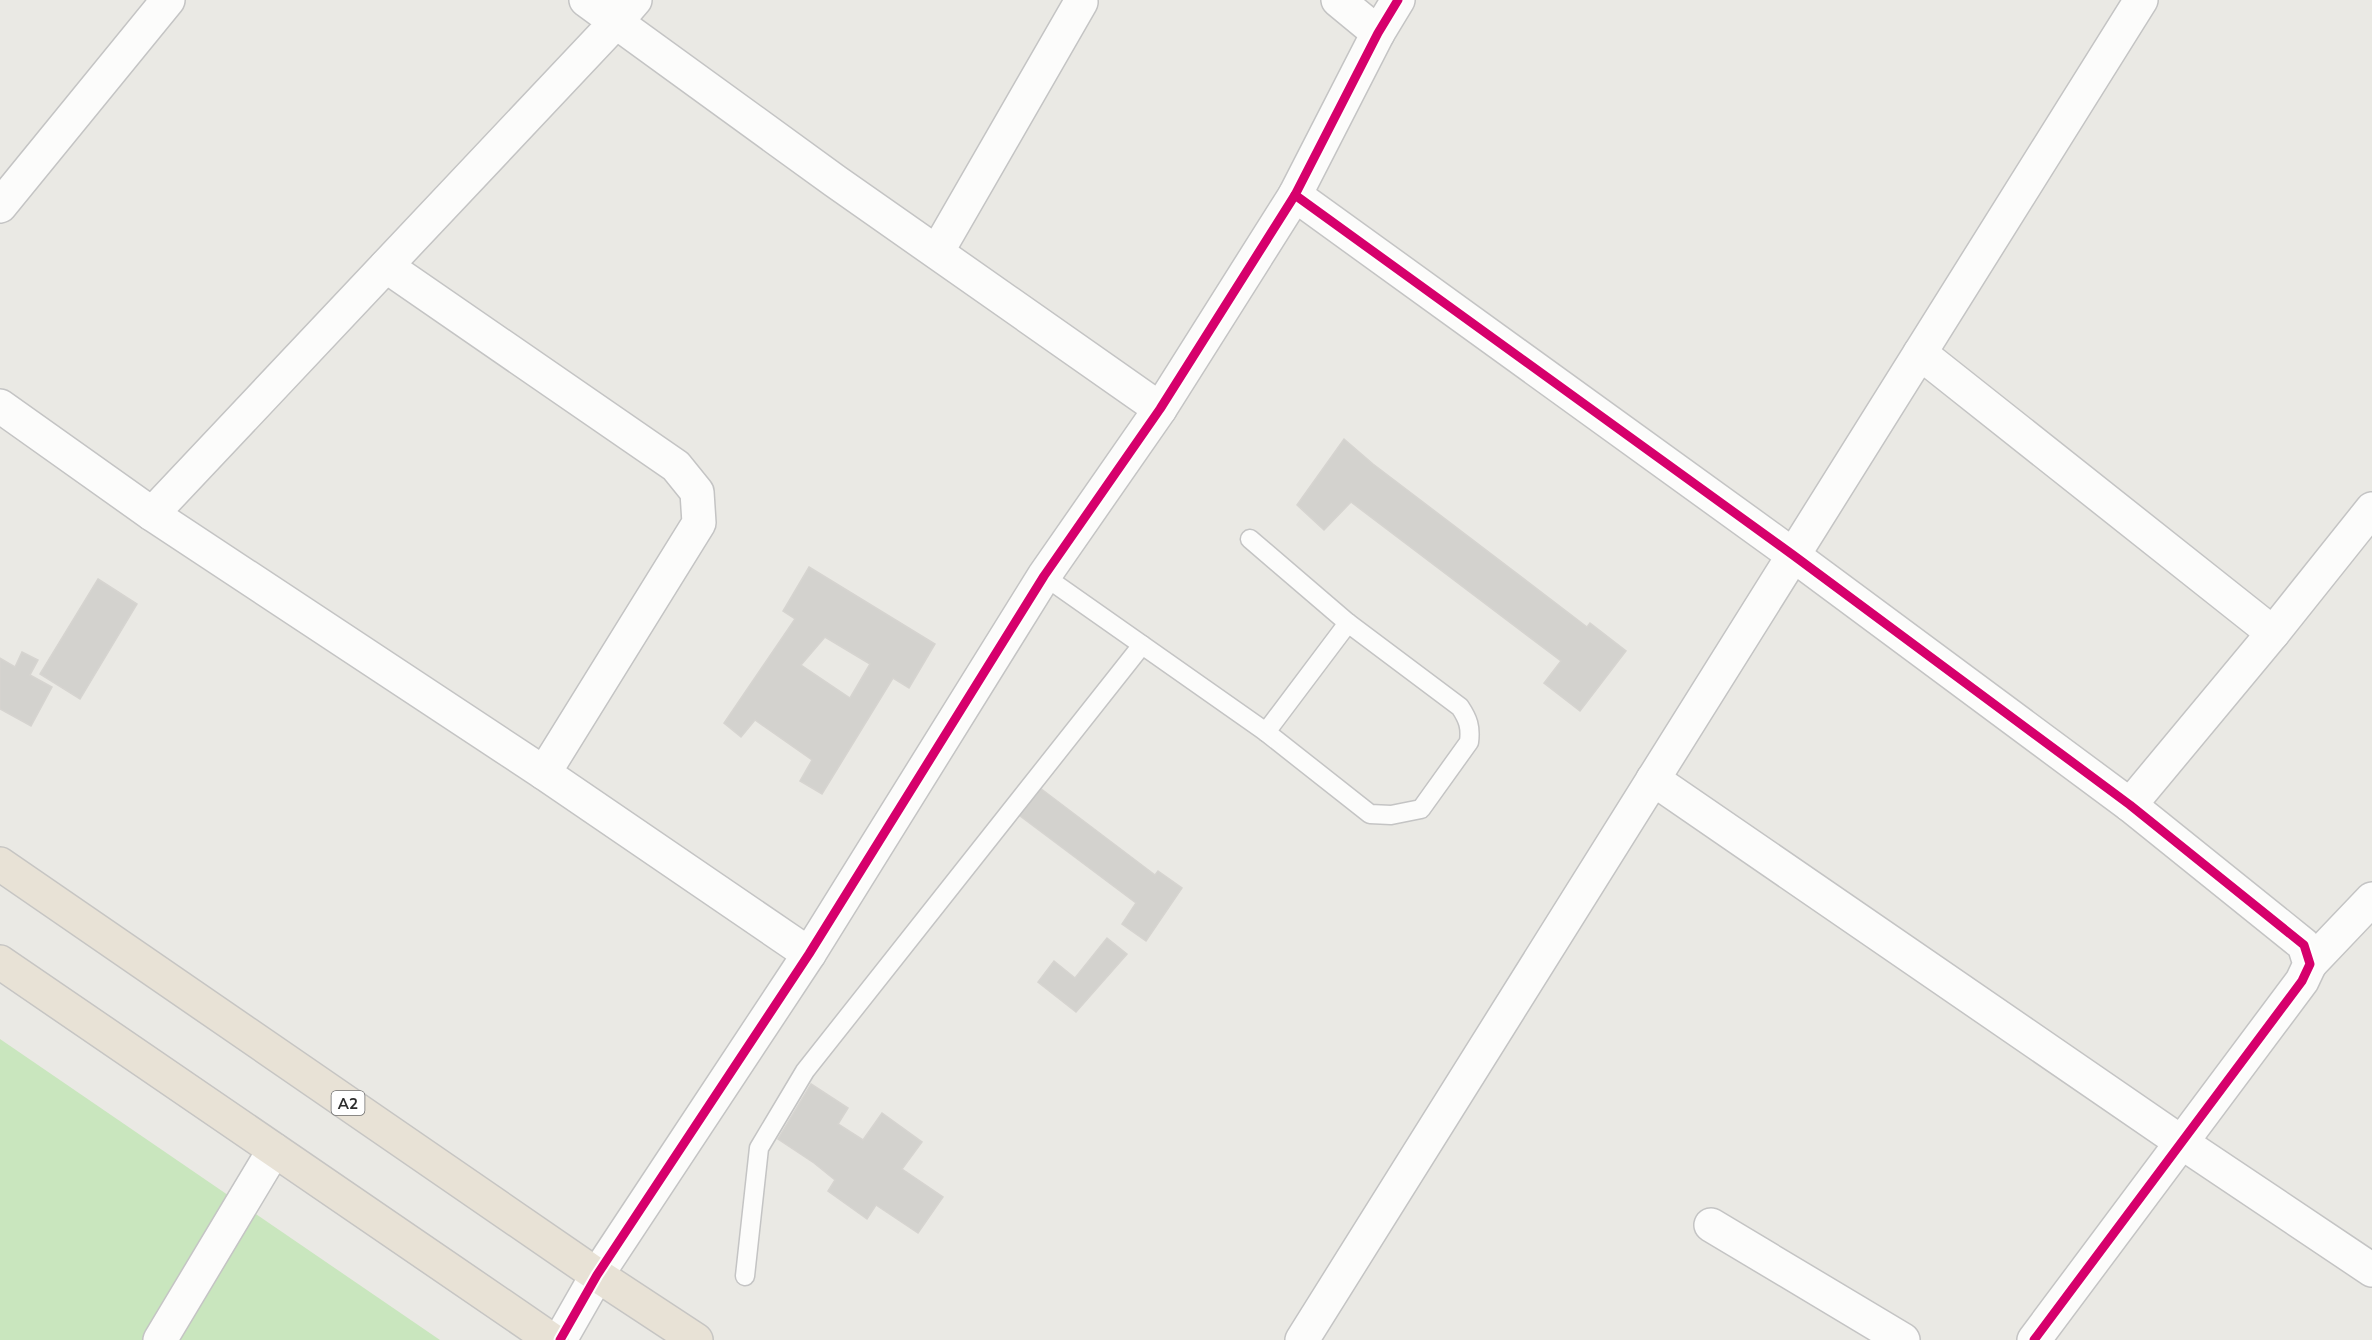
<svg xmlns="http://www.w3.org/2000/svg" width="2372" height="1340" font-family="Mulish,sans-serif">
	<rect width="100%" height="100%" fill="#eae9e4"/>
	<!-- green -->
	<path fill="#c9e6be" d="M0,1039l440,301h-440z"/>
	<!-- building -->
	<g fill="#d3d2ce" stroke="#d6d4d0" stroke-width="1.5" fill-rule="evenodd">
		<path d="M1344,439l29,25 214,163 3,-4 36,28 -46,60 -36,-28 17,-22 -210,-159 -27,28 -27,-25z"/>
		<path d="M809,567l126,77 -26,44 -16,-10 -71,116 -22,-13 12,-21 -57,-40 -14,17 -17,-14 71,-104 -12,-8zM825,637l45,27 -20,34 -49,-33z"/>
		<path d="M98,579l39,25 -57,95 -40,-25z"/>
		<path d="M22,652l16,8 -8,15 22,12 -21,39 -31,-17v-51l15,9z"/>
		<path d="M1040,788l115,87 3,-4 24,17 -36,53 -24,-17 14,-21 -117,-88z"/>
		<path d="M1107,938l20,16 -51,58 -38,-30 16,-21 21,17z"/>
		<path d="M811,1084l37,24 -10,16 25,16 19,-27 40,29 -20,27 41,28 -25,36 -42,-28 -9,14 -39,-28 7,-11 -21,-17 -36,-24z"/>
	</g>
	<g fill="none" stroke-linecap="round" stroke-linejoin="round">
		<!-- service casing -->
		<g stroke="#c4c4c4" stroke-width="21">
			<g id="service">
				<path d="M1044,576l222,156 104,82 21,1 30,-6 48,-67c2,-15 -1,-23 -9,-35l-112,-84 -98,-84"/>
				<path d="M1266,732l82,-109"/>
				<path d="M745,1276l14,-128 46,-77 337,-426"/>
			</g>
		</g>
		<!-- minor casing -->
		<g stroke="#c4c4c4" stroke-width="36">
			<g id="minor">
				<path d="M635,0l-19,22 219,159 325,228"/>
				<path d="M1338,0l40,33"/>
				<path d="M1295,195l498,360 337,250 174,140 6,19 -8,17 -268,359"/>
				<path d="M0,206l168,-206"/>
				<path d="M937,252l144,-250"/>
				<path d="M386,266l290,200 21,26 2,31 -155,250"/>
				<path d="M1920,353l353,280"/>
				<path d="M0,406l152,108 392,259 265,181"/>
				<path d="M152,514l464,-492 -30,-22"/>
				<path d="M1653,779l528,363 191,128"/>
				<path d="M2130,805l143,-172 99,-124"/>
				<path d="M2310,964l62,-65"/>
				<path d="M1711,1225l192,115"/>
				<path d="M160,1340l114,-190"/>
				<path d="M560,1340l37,-65 212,-321 235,-378 116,-167 135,-214 83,-162 20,-33"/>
			</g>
		</g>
		<!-- tertiary casing -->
		<g stroke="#c4c4c4" stroke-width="36">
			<path id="tertiary" d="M1302,1340l839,-1340"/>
		</g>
		<!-- trunk casing -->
		<g stroke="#c6c5c3" stroke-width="36">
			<g id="trunk">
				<path d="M0,864l597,411 99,65"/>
				<path d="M0,962l552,378"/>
			</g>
		</g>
		<!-- service -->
		<use href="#service" stroke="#fcfcfb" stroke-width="18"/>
		<!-- minor -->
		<use href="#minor" stroke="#fcfcfb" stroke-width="33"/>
		<!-- tertiary -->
		<use href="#tertiary" stroke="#fcfcfb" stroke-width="33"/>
		<!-- trunk -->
		<use href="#trunk" stroke="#e8e2d6" stroke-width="33"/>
		<!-- cycleway casing -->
		<g stroke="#fff" stroke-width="13">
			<g id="cycleway">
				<path d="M1295,195l498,360 337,250 174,140 6,19 -8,17 -268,359"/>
				<path d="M560,1340l37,-65 212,-321 235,-378 116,-167 135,-214 83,-162 20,-33"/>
			</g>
		</g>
		<!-- cycleway -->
		<use href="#cycleway" stroke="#d6006c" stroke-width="9"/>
	</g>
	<g text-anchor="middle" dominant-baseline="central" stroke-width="5" stroke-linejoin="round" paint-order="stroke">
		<!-- shield labels -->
		<rect fill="#fff" stroke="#6c6c6c" stroke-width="1.5" x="331.5" y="1091" width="33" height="24" rx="4.5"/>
		<g font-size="15" font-weight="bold" fill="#2d2d2d">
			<text x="348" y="1103">A2</text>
		</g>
	</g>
</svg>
